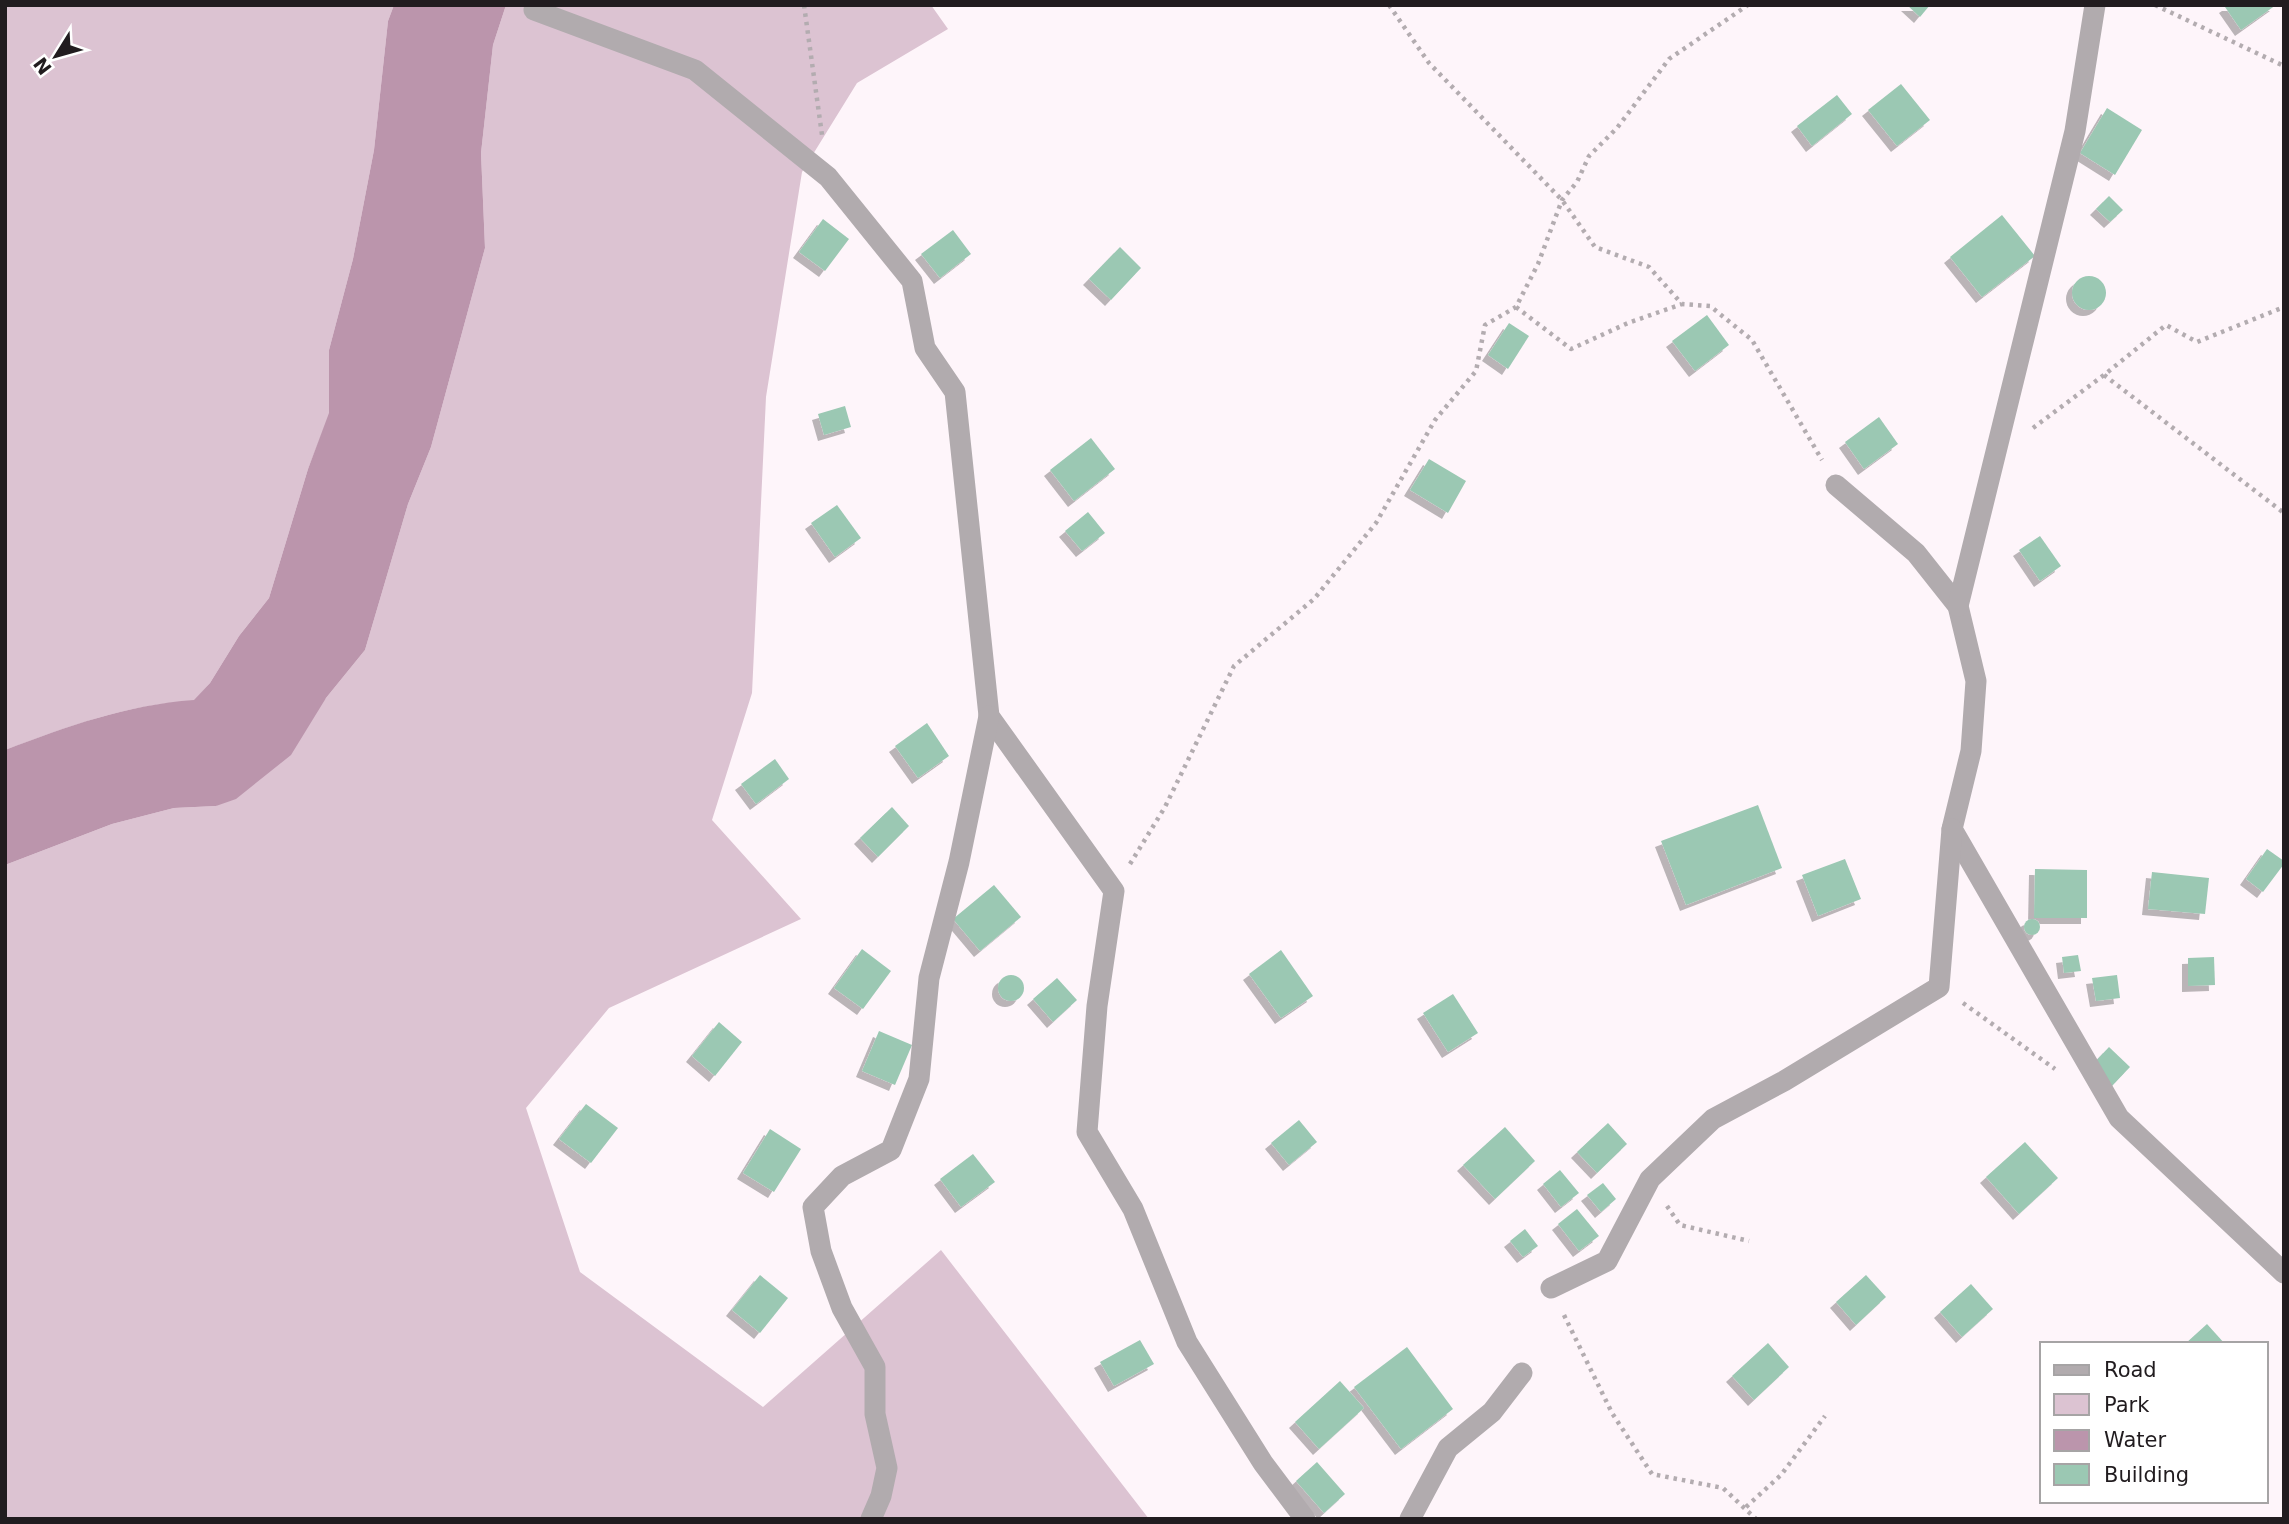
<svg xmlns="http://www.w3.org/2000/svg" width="2289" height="1524" font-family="'DejaVu Sans',sans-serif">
	<defs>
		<filter id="shadow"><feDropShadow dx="-6" dy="6" stdDeviation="0" flood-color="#0004"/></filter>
	</defs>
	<rect width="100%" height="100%" fill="#fef5fa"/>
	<!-- green -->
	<g fill="#dcc3d2">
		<path d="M5,5h389l-6,16 -14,129 -21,109 -24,91 1,63 -22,56 -39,129 -30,38 -29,47 -16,18c-67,3 -127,26 -189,49z"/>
		<path d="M506,5h425l17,24 -91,54 -55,89 -36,225 -14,296 -40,127 89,99 -192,89 -83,100 54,164 183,135 178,-157 208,269h-1144v-654l107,-41 62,-16 42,-2 110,-108 39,-48 43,-146 23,-57 54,-199 -4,-95 12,-108z"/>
	</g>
	<!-- water -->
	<path fill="#bb95ac" d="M394,5h112l-13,40 -12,108 4,95 -54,199 -23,57 -43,146 -39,48 -35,57 -55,44 -20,7 -42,2 -62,16 -107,41v-115c63,-24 121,-45 189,-50l16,-17 29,-47 30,-38 39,-129 21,-56v-63l24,-91 21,-109 14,-129z"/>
	<!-- building -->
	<g fill="#9bc8b3" filter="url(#shadow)">
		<path d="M1907,5h23l-10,12z"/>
		<path d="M2228,5h48l-35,25 -16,-23z"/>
		<path d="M1901,84l29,36 -33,26 -29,-36z"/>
		<path d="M1837,95l15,19 -40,32 -15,-20z"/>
		<path d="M2107,108l35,22 -27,45 -35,-22z"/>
		<path d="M2109,196l14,14 -13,12 -14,-13z"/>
		<path d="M2002,215l33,41 -53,41 -32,-40z"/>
		<path d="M823,219l26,20 -24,32 -26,-19z"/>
		<path d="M953,230l18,24 -31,24 -19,-24z"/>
		<path d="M1120,247l21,21 -30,32 -22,-21z"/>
		<circle cx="2089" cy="293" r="17"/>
		<path d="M1707,315l22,30 -34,26 -23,-30z"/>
		<path d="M1509,323l20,13 -21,33 -20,-14z"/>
		<path d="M845,406l6,21 -27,8 -6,-21z"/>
		<path d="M1879,417l19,27 -34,25 -19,-27z"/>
		<path d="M1091,438l24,31 -41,32 -24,-31z"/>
		<path d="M1429,459l37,22 -18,32 -38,-23z"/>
		<path d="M837,505l24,33 -26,19 -24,-34z"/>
		<path d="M1088,512l17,21 -23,18 -17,-20z"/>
		<path d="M2040,536l21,30 -21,15 -21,-31z"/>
		<path d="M927,723l22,33 -31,22 -23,-32z"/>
		<path d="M775,759l14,20 -33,25 -15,-20z"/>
		<path d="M1758,805l24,63 -96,37 -25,-64z"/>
		<path d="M892,807l17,19 -31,31 -18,-19z"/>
		<path d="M2267,849l17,12v3l-21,28 -17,-13z"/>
		<path d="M1845,859l16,40 -43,17 -16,-41z"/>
		<path d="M2035,869l52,1v48h-53z"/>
		<path d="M2152,872l57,6 -4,36 -57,-5z"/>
		<path d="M994,885l27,32 -41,34 -27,-32z"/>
		<circle cx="2032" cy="927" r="8"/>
		<path d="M862,949l29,22 -28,38 -29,-21z"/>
		<path d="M1281,950l32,46 -32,22 -32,-44z"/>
		<path d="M2078,955l3,16 -17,2 -2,-16z"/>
		<path d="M2214,957l1,28 -27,1v-28z"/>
		<path d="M2117,975l3,23 -24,3 -4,-23z"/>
		<circle cx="1011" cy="988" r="13"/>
		<path d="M1057,978l20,22 -24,22 -20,-23z"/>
		<path d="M1453,994l25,39 -30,19 -25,-39z"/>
		<path d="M719,1022l23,20 -27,34 -23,-20z"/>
		<path d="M879,1031l33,14 -17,40 -33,-14z"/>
		<path d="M2109,1047l21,20 -18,19 -21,-20z"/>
		<path d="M586,1104l32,24 -27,35 -32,-24z"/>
		<path d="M1299,1120l18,22 -28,23 -18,-22z"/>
		<path d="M1608,1123l19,21 -30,29 -20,-21z"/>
		<path d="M1505,1127l30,34 -40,38 -32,-34z"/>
		<path d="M770,1129l31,20 -27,43 -31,-19z"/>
		<path d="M2025,1142l33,36 -39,36 -33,-37z"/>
		<path d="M973,1154l22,28 -34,25 -21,-28z"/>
		<path d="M1560,1170l19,23 -18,14 -18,-23z"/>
		<path d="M1603,1183l13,16 -15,13 -14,-17z"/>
		<path d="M1577,1209l22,27 -20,15 -21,-27z"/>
		<path d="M1525,1229l13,17 -15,11 -13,-16z"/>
		<path d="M760,1275l28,23 -28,35 -28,-23z"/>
		<path d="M1866,1275l20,22 -30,28 -20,-23z"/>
		<path d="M1971,1284l22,25 -31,28 -22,-25z"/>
		<path d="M2207,1324l18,20h-40z"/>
		<path d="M1140,1340l14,24 -40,22 -14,-24z"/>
		<path d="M1768,1343l21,24 -35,33 -22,-24z"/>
		<path d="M1407,1347l46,62 -52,40 -47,-62z"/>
		<path d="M1340,1381l24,27 -45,41 -24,-27z"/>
		<path d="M1317,1462l28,32 -21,19 -28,-32z"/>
	</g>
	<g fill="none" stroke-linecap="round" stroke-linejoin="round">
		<!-- path -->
		<g stroke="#b3acb0" stroke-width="4.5" stroke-dasharray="3.5 5" stroke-linecap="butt">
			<path d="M804,5l18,130"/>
			<path d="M1389,5l40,58 133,137 33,47 54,20 33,37 28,2 42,34 70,120"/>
			<path d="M2155,5l129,61"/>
			<path d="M1516,307l55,42 57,-26 54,-19"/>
			<path d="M2104,375l180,138"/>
			<path d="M2033,428l71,-53 62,-50 31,17 87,-35"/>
			<path d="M1130,864l35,-57 69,-141 80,-67 62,-76 59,-103 41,-49 9,-46 31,-18 22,-43 24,-64 15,-18 12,-26 28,-28 52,-69 79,-54"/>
			<path d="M1963,1003l92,66"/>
			<path d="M1667,1206l13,19 69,16"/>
			<path d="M1564,1315l48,98 40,61 71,14 33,31"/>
			<path d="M1746,1507l35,-32 44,-59"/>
		</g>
		<!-- street -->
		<g stroke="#b1abae" stroke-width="21">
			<path d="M534,10l161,60 133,107 84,104 13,67 30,44 34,324 125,175 -17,115 -10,126 46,77 54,133 76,121 42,56"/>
			<path d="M1836,485l80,68 42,53 18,75 -5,70 -19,78 167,289 165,155"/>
			<path d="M1958,606l117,-475 20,-126"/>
			<path d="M1551,1288l56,-27 43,-82 63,-60 71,-38 155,-94 13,-158"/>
			<path d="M871,1519l10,-23 6,-28 -12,-54v-47l-33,-59 -21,-57 -8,-44 29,-31 49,-26 28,-71 10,-101 30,-116 30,-146"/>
			<path d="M1410,1519l38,-71 44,-36 30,-39"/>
		</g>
	</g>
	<!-- border -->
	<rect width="2289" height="1524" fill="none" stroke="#211c1f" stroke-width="14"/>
	<!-- legend -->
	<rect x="2040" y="1342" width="228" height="161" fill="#ffffff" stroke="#a6a4a5" stroke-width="2"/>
	<rect x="2054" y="1365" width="35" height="10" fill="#b1abae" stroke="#a6a4a5" stroke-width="2"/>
	<text x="2104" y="1377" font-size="21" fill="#211c1f">Road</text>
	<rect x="2054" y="1394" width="35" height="21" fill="#dcc3d2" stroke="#a6a4a5" stroke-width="2"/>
	<text x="2104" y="1412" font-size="21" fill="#211c1f">Park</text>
	<rect x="2054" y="1430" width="35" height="21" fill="#bb95ac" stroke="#a6a4a5" stroke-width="2"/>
	<text x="2104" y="1447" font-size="21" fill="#211c1f">Water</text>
	<rect x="2054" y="1464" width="35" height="21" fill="#9bc8b3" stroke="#a6a4a5" stroke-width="2"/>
	<text x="2104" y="1482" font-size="21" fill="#211c1f">Building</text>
	<!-- north arrow -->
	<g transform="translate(56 56) rotate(233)" stroke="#ffffff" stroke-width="5" paint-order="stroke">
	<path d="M0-5L12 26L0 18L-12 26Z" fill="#211c1f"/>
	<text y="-10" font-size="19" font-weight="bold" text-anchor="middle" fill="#211c1f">N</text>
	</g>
</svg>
